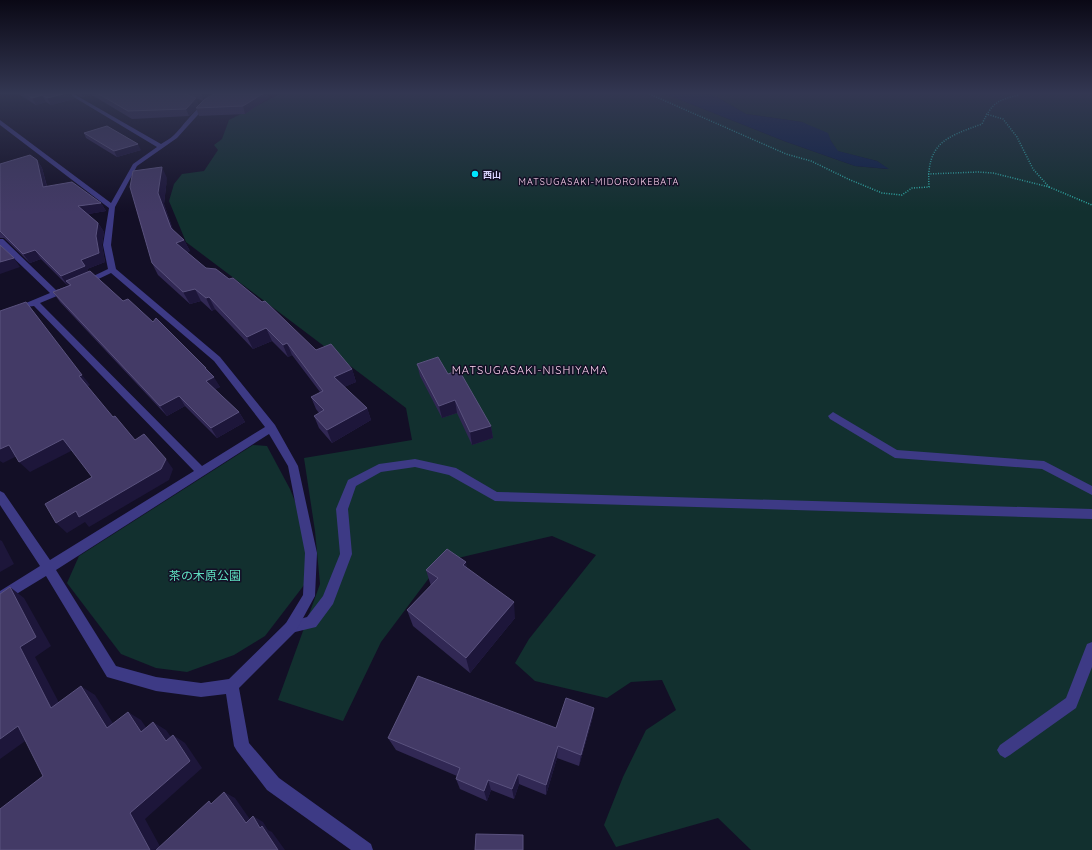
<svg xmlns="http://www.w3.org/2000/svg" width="1092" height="850" font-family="Quicksand,'Noto Sans JP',sans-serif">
	<rect width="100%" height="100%" fill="#130f26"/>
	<!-- green -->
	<g fill="#12302f">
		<path d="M282,93h381l121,48 71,25 33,3 -11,-8 -40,-10 -6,-10 -29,-19 -56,-8 -29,-17 -12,-4h387v757h-341l-33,-32 -102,29 -12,-22 19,-48 23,-47 30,-20 -14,-30 -31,2 -24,16 -72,-17 -20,-18 14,-24 67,-84 -44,-19 -111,26 -60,80 -38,79 -65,-21 42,-116 -5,-53 -11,-73 108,-18 -6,-32 -220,-166 -17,-41 5,-17 8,-10 22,-3 14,-21 -4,-5 8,-6 7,-19z"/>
		<path d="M253,445l14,1 23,43 9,22 12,65 -46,60 -31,19 -47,17 -31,-4 -35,-14 -54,-71 12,-27z"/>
	</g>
	<!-- water -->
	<path fill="#0c2248" d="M663,93h42l12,4 29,17 56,8 26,11 3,8 7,10 39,10 12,8 -34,-3 -71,-25z"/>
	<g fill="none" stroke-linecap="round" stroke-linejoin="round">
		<!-- path -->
		<g stroke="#2fb8b0" stroke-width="1.5" stroke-dasharray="1 1.5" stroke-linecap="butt">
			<path d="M647,93l139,61 25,7 37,18 34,14 20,2 10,-7 17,-1c-3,-44 17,-50 53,-63 10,-21 15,-24 37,-29l-1,-2"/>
			<path d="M928,174l50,-2 15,1 56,14 -16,-18 -16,-32 -14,-18 -17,-5"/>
			<path d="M1049,187l43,18"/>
		</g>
		<!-- service -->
		<g fill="#3d3a85" fill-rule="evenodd">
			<path d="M833,412l64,38 147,11 48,25v9l-50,-26 -147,-11 -65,-39 -2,-3z"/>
			<path d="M415,459l41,9 41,24 595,17v10l-597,-18 -46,-26 -34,-8 -34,5 -25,14 -8,23 4,45 -19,50 -17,23 -25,6 -5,-2 -2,-4 2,-4 21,-6 16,-21 17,-42 -4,-45 12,-29 31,-16z"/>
			<path d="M1092,642v25l-16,41 -66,47 -5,3 -5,-3 -3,-5 3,-5 66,-47 21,-54z"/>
		</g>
		<!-- minor -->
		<path fill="#3d3a85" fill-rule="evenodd" d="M67,93h5l89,51c4,-3 9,-5 13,-9 12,-12 33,-44 52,-42l-20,13 -29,32 -40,28 -22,41 -4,38 5,24 104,88 55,68 23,41 19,87 -2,43 -19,35 -57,57 10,55 30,35 92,66 2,6h-22l-84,-60 -30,-39 -3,-5 -8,-52 -25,3 -45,-6 -49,-14 -61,-101 -46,28v-13l40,-25 -40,-61v-14l4,2 46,67 144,-89 -160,-165 -8,1v-4l24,-10 -50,-48v-6h3l53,51 10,-3h3v4l-29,12 162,163 63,-39 -51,-66 -103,-88 -23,11h-6l-1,-2 27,-13 -5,-24 6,-37 -109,-83v-5l111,83 22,-39 24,-17zM269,434l19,32 17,87 -2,42 -17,28 -57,56 -28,4 -45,-6 -40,-11 -60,-96z"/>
	</g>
	<!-- wall -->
	<g fill="#312854">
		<path d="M17,93h54l3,6 -23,6 -5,-3 -10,3z"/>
		<path d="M74,93h194h-1l1,5 -23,16 -46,2 -3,-8 7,-7 -16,-7 12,12 -10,10 -57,3 -40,-24 -10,2z"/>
		<path d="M84,133l57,17 -24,7 -31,-19z"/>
		<path d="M37,160l5,8 5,18 54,17 5,8 -18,3 10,9 6,9 -2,13 3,17 -18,7 2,3 34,29 30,21 53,46 14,19 -5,2 24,23 6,10 -28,16 -32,-32 -18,10 -107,-114 -7,-10 16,-7v-1l-2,1 -26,-26 -11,4 -26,-25h-4v-74z"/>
		<path d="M167,178l-3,26 9,26 11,10 6,11 -3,1 19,16 110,82 36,19 4,13 -12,5 23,21 4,12 -39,23 -13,-15 -5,-12 5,-3 -3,-4 -5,-12 9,-5 -28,-37 -4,2 -16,-16 -19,8 -38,-40 -3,2 -11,-10 -11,3 -32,-29 -6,-12z"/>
		<path d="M417,364l31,10 43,52 2,12 -21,7 -15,-32 -15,5 -22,-42z"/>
		<path d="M467,568l48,50 -45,55 -57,-47 -6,-16 24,-24 -5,-16z"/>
		<path d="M594,708l-2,12 -13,46 -22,-8 -11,37 -27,-11 -5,15 -23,-9 -4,11 -27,-12 -4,-10 1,-3 -61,-26 -8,-12 168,-10z"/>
	</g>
	<!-- shaded-wall -->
	<g fill="#1d163a">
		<path d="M67,93h4l3,6 -23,6 -4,-7z"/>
		<path d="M80,93h11l1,2 -10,2z"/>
		<path d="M204,93h15l-15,8 -3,-7z"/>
		<path d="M258,93h10h-1l1,5 -23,16 -2,-8z"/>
		<path d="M42,95l4,7 -10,3 -4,-7z"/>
		<path d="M196,98l3,8 -10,10 -3,-7z"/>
		<path d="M138,144l3,6 -24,7 -3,-6z"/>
		<path d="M37,160l5,8 7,27 -6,-8z"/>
		<path d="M162,167l5,11 -3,26 13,36 -6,-12 -13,-35z"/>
		<path d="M101,203l5,8 -23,4 -5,-9z"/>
		<path d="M98,223l6,9 -2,13 3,17 -18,7 4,6 -25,6 3,3 -2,1 -6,-9 20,-16 15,-24z"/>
		<path d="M184,240l6,11 -8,3 -6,-11z"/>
		<path d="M35,250l6,9 -11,4 -7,-9z"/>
		<path d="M14,258l6,9 -20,7v-12z"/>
		<path d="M195,289l6,12 -11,3 -7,-12z"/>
		<path d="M209,297l6,12 -3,2 -6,-13z"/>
		<path d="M266,328l6,13 -19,8 -6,-12z"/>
		<path d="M287,343l5,12 -4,2 -5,-12z"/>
		<path d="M352,369l4,13 -18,8 -4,-13z"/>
		<path d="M82,375l8,10 -3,2 -8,-11z"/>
		<path d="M214,377l6,10 -8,4 -6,-10z"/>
		<path d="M179,396l6,10 -18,10 -7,-10z"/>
		<path d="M455,400l2,13 -15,5 -3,-12z"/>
		<path d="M367,408l4,12 -39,23 -5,-13z"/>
		<path d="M239,412l6,10 -28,16 -6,-10z"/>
		<path d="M491,426l2,12 -21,7 -2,-13z"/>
		<path d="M63,439l10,11 -43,22 -11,-10z"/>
		<path d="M9,445l10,10 -16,8 -3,-2v-12z"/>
		<path d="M166,459l7,10 -4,11 -80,47 -4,-5 -18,11 -11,-10z"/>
		<path d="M0,540l2,1 12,23 -14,8z"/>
		<path d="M466,562l3,17 -6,-14z"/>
		<path d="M10,587l14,11 27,48 -16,11 31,59 -15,-8 -31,-61z"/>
		<path d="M514,602l1,16 -45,55 -4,-15z"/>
		<path d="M81,686l14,9 26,41 -14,-8z"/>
		<path d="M594,708l-2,12 -13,46 2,-11z"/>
		<path d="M128,712l13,8 13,19 -13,-7z"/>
		<path d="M153,722l13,8 13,18 -13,-7z"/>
		<path d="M18,726l17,8 -35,25v-20z"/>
		<path d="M173,735l12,8 17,25 -57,51 17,31h-12l-20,-37z"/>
		<path d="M558,746l-1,12 -11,37v-10z"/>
		<path d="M518,774l1,10 -5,15 -2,-10z"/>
		<path d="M488,780l3,10 -4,11 -3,-10z"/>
		<path d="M224,792l11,6 21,30 -10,-5z"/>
		<path d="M253,816l10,6 5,8 4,2 13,18h-7l-18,-22z"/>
	</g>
	<!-- building -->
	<g fill="#433a66" stroke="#5a527e">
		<path d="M24,93h43l-20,5 -5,-3 -10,3z"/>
		<path d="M97,93h86l13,5 -10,11 -58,2z"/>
		<path d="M215,93h49l-21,13 -47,2 8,-8z"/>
		<path d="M107,126l31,18 -24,7 -30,-18z"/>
		<path d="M30,155l7,5 6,27 29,-5 29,21 -23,3 20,17 -2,13 3,17 -18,7 4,6 -24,10 -26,-26 -12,4 -23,-23v-67z"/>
		<path d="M162,167l-4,26 13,35 13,12 -8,3 30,25 10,1 13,10 4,-1 29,24 3,-1 51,49 15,-6 21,25 -18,8 33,31 -40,22 -13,-14 10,-6 -13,-13 12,-6 -36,-48 -4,2 -17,-17 -19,9 -38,-40 -3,1 -11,-9 -12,3 -31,-29 -22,-76 3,-16z"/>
		<path d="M0,245l14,13 -14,4z"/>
		<path d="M90,271l33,30 5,-2 25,23 3,-4 50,50h-1l9,9 -8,4 33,31 -28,16 -32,-32 -19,10 -107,-114 18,-7 -5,-4z"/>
		<path d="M26,302l56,73 -3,1 34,41 2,-1 20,24 9,-6 22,25 -5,10 -82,48 -3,-6 -20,12 -11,-19 47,-27 -29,-38 -44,23 -10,-17 -9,4v-138z"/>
		<path d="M438,357l10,17 11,-4 32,56 -21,6 -15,-32 -16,6 -22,-42z"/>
		<path d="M447,549l19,13 -3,3 51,37 -48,56 -59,-48 31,-32 -12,-8z"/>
		<path d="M10,587l26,50 -16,10 31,61 30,-22 26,42 21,-16 13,20 12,-10 13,19 7,-6 17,26 -60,52 20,37h-150v-41l43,-33 -25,-50 -18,13v-145z"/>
		<path d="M418,676l138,52 10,-30 28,10 -13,47 -23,-9 -12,39 -28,-11 -6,15 -24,-9 -4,11 -28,-12 4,-11 -72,-30z"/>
		<path d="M224,792l22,31 7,-7 7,12 2,-2 16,24h-122l53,-49 2,3z"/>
		<path d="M476,834l47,1v15h-48z"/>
	</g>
	<!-- sky -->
	<linearGradient id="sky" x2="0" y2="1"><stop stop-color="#0a0815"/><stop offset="0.44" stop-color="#333752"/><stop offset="1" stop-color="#333752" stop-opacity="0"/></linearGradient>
	<rect width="1092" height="212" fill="url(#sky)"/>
	<!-- markers -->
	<circle fill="#00e5ff" stroke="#130f26" stroke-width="1.5" cx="475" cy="174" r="4"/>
	<g text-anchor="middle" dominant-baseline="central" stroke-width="3" stroke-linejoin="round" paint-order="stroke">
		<!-- far-poi labels -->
		<g font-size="9" font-weight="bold" fill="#d9d4ff" stroke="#130f26" text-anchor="start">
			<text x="483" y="174">西山</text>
		</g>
		<!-- far-neighbourhood labels -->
		<g font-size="9" letter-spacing="1" fill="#ffd6f0" stroke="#130f26">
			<text x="599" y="181">MATSUGASAKI-MIDOROIKEBATA</text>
		</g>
		<!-- neighbourhood labels -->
		<g font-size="11" letter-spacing="1" fill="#ffd6f0" stroke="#130f26">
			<text x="530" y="370">MATSUGASAKI-NISHIYAMA</text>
		</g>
		<!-- near-park labels -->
		<g font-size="12" fill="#5fe0c0" stroke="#130f26">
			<text x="205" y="575">茶の木原公園</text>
		</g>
	</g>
</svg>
